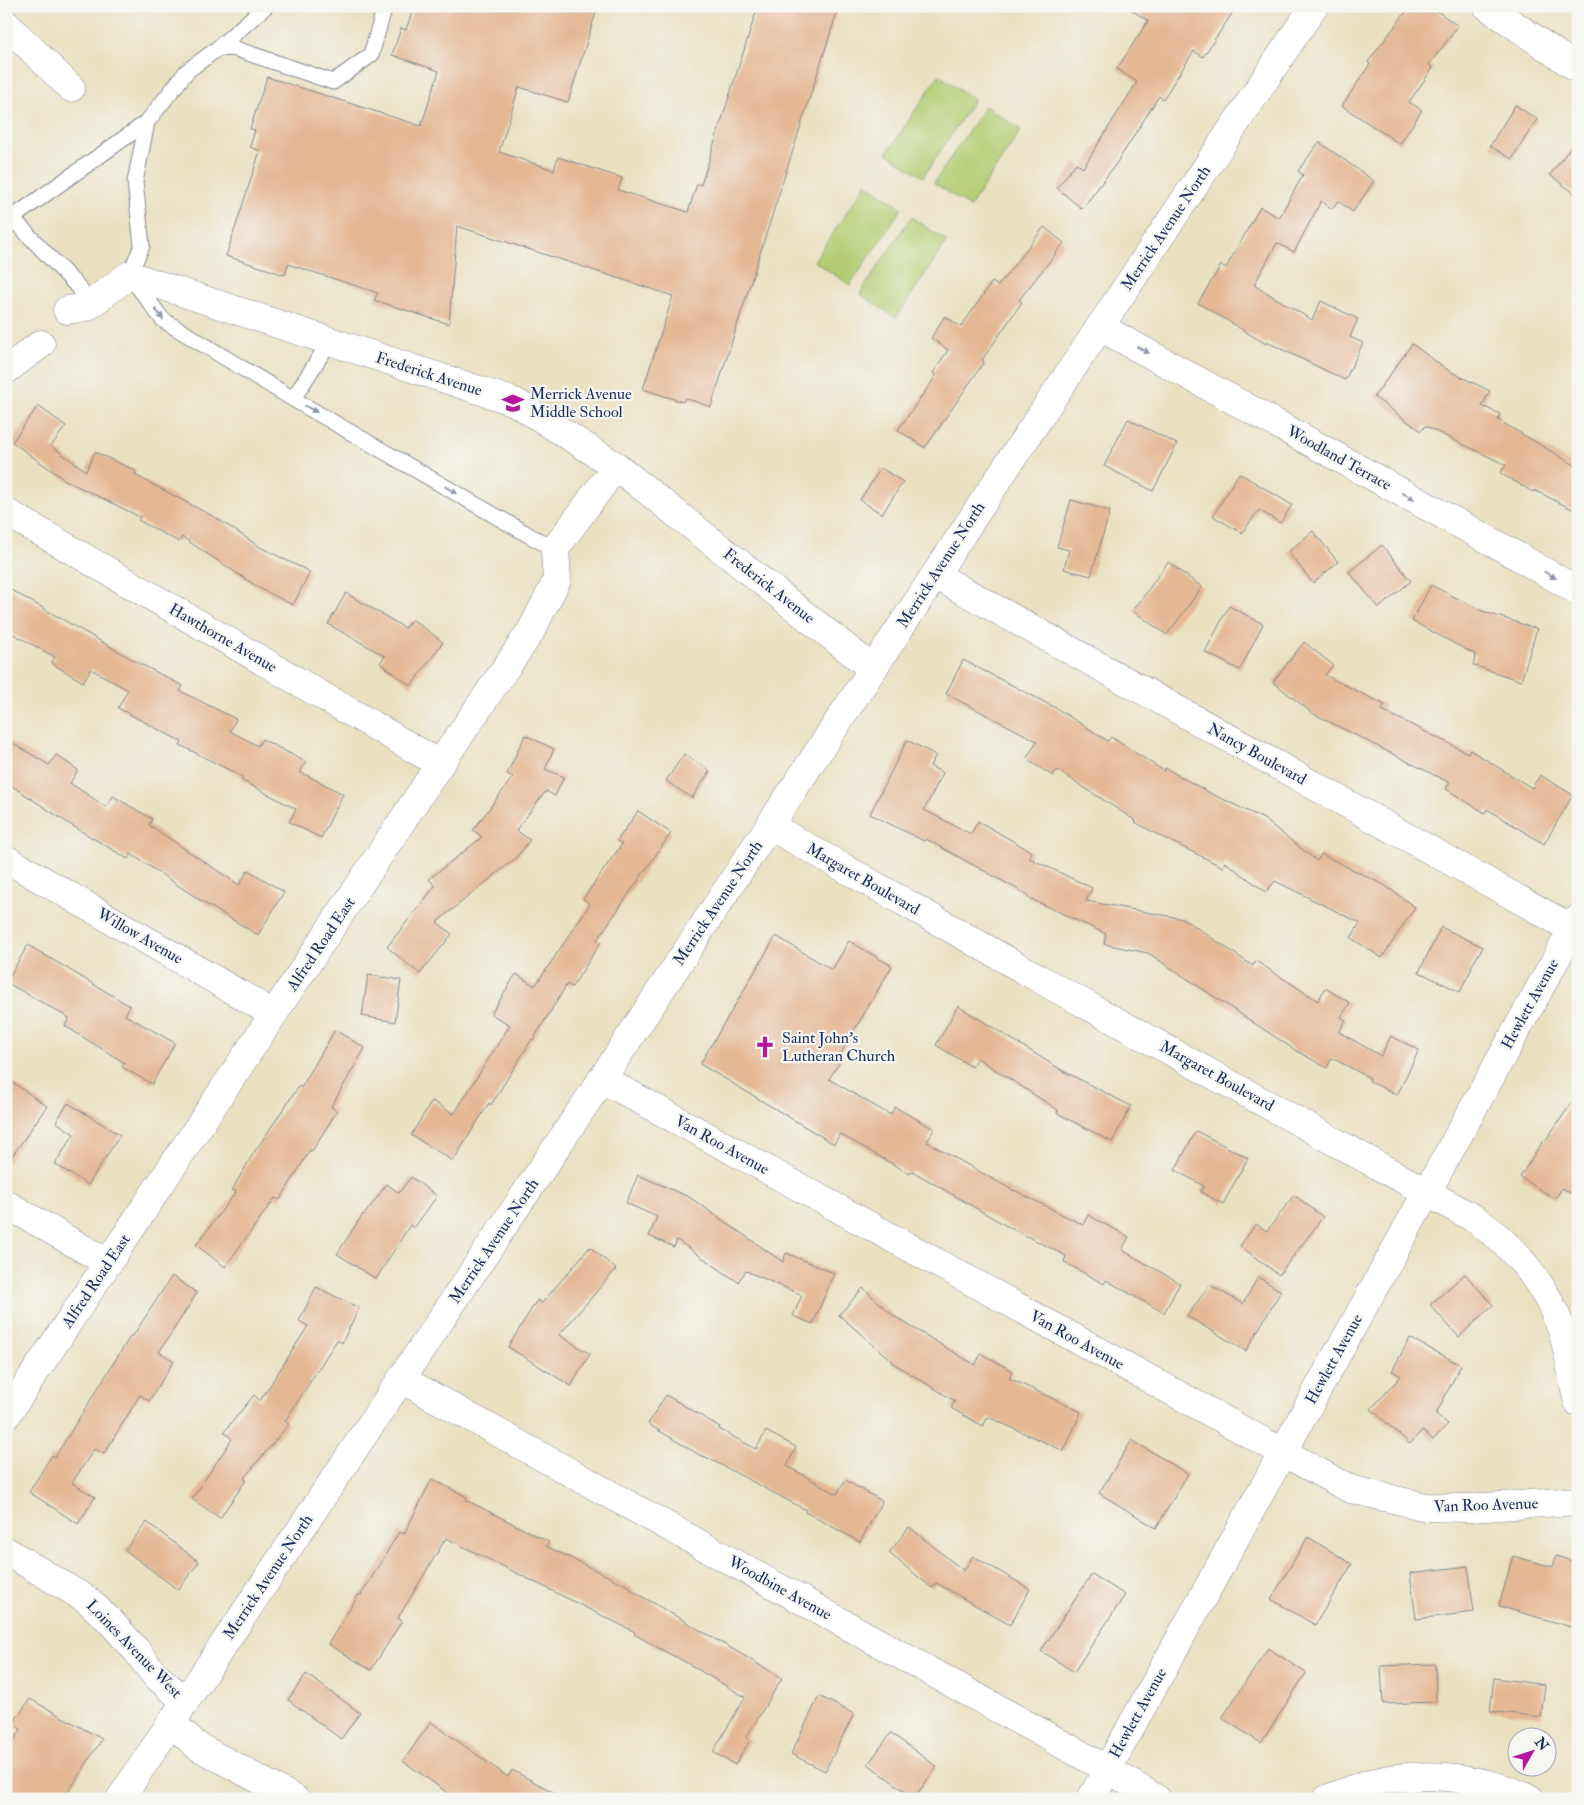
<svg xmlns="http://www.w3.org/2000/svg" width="1584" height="1805" font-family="'IM FELL Double Pica',serif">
	<rect width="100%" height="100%" fill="#f6f6f2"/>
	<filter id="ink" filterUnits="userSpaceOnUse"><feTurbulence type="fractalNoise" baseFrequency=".02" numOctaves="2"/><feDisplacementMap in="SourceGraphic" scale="10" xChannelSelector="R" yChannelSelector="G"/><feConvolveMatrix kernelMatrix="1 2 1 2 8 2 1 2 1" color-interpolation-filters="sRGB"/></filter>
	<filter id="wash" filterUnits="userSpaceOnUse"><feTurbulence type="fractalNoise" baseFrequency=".0096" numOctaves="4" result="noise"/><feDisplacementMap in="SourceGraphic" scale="20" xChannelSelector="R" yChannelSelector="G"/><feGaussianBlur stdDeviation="1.12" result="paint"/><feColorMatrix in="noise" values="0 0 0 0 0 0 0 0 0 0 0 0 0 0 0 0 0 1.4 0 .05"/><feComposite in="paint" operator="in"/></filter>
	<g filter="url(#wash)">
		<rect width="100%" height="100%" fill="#eae1c1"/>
		<!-- green -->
		<g fill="#b3cc71" stroke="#677e68">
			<path d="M939,75l35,25 -51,77 -36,-24z"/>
			<path d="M985,106l36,24 -51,77 -36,-24z"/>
			<path d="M866,184l36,24 -52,77 -36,-24z"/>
			<path d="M911,217l36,24 -51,77 -36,-24z"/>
		</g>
		<g id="blocks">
			<!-- building -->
			<g fill="#e4b895">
				<path d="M414,6h184l-30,96 -49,-15 -20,65 55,18 4,-13 64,21 -4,12 70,22 9,-28 4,1 57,-179h81l-128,401 -26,-9 -2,4 -40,-13 30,-93 -216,-70 -8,98 -75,-24 4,-7 -90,-29 -3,11 -59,-19 34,-105 -10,-4 5,-17 -5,-1 17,-52 154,49 18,-55 -47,-16 9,-27 5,2z"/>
				<path d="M1126,6h111l-34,51 -9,-6 -31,48 -4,-3 -43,68 -34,45 -25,-21 19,-25 7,5 54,-86 -20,-13 31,-48z"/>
				<path d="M1410,6h20l28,20 -29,39 4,3 -24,34 13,8 -22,34 -58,-38 28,-42 -2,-2z"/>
				<path d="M1515,105l22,14 -25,40 -22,-13z"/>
				<path d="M1578,138v58l-28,-21z"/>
				<path d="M1319,142l55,39 -21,31 -15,-11 -6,8 -11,-8 -27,51 -17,-9 -23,42 58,35 9,-19 37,18 -8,18 13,6 -18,37 -78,-38 -1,2 -68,-41 23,-38 5,3 34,-61 19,11 24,-43 -5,-4z"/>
				<path d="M1044,227l20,16 -45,57 3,2 -40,58 2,2 -59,86 -27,-18 38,-54 -3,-3 15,-23 -17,-12 14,-22 16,11 31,-45 6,4z"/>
				<path d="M1412,344l37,27 41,20 -8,15 18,8 -2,6 80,47v45l-44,-22 -1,2 -33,-19 6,-8 -81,-39 -4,5 -47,-34z"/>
				<path d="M38,406l28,20 -15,20 35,25 9,-19 41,19 -1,4 83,44 42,28 50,25 -17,33 -34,-17 -77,-51 -3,5 -41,-22 2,-3 -75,-37 -53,-38z"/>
				<path d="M1128,419l49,25 -24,47 -49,-25z"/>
				<path d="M881,468l22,14 -21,32 -22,-14z"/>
				<path d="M1239,473l53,32 -12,18 -21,-13 -17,23 -29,-17z"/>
				<path d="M1071,500l39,11 -19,65 -27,-7 5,-19 -12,-3z"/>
				<path d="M1313,531l25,31 -25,21 -25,-31z"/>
				<path d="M1382,545l29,36 -32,27 -30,-36z"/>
				<path d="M1168,562l34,25 -35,48 -34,-24z"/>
				<path d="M1431,585l51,26 55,18 -16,52 -48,-16 3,-10 -64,-34z"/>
				<path d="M6,587l131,75 46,24 -3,5 56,28 -6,12 28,15 4,-7 44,23 -6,10 43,22 -22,44 -32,-16 7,-13 -55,-29 2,-3 -63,-32 2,-3 -64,-34 10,-18 -37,-21 -8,13 -32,-19 4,-6 -49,-27z"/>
				<path d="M346,593l59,35 7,-9 31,23 -32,44 -31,-23 5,-7 -57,-32z"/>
				<path d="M1229,606l34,18 -23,46 -35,-18z"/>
				<path d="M1304,642l29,23 -8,10 60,30 -3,5 86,43 2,-3 62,38 8,-13 33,20 -29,49 -57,-35 -2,4 -39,-24 4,-6 -138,-70 -39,-31z"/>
				<path d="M963,660l93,48 52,33 3,-4 53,34 1,-3 45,25 54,26 53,42 4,-7 63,31 31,22 -33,51 -31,-20 9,-15 -85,-42 -9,11 -41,-30 -2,5 -65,-32 -23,-13 1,-1 -79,-51 -4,6 -27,-17 11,-18 -91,-47z"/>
				<path d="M525,735l29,14 -9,20 19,8 -9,19 -9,-5 -30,39 14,10 -13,17 -80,65 15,12 -32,40 -33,-27 48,-61 -6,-7 53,-42 -9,-7 40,-53 -6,-3z"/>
				<path d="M6,739l43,26 7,-10 22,15 -8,13 36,24 7,-11 39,23 -3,6 90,60 9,-15 36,22 -26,43 -52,-31 -75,-50 -3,5 -57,-34 -65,-43z"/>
				<path d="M907,740l29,15 -6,11 13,7 -19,37 47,24 7,-13 54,31 -3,6 63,30 -6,13 98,18 69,47 3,-5 62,40 7,-13 25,15 -9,14 5,3 -7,12 42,24 10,-20 28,14 -22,45 -28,-14 1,-3 -38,-20 -5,10 -32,-18 -147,-97 -44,-9 2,-10 -79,-37 1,-2 -102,-56 -2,2 -54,-27z"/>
				<path d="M684,754l26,17 -18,27 -26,-17z"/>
				<path d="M638,811l33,22 -74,107 4,2 -29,45 -5,-3 -34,56 -1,-1 -41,66 -2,-2 -36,58 -42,-26 21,-34 22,13 56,-89 -19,-11 25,-40 19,12 55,-82 -7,-5 39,-55 -5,-3z"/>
				<path d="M1441,927l42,20 -12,20 1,1 -12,24 -41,-20z"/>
				<path d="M776,936l56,34 17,-29 43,25 -54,92 3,2 -12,19 61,36 5,-8 39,22 -7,13 87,49v-1l69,35 5,-10 41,22 -7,13 58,33 -16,30 -58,-33 -2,4 -40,-22 2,-6 -61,-31 -93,-54 -2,3 -70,-40 -6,10 -134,-80z"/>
				<path d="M28,945l102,61 -5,9 50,28 -23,41 -30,-17 3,-4 -60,-37 4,-8 -63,-36z"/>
				<path d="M368,975l33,5 -6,42 -33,-6z"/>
				<path d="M958,1006l105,65 68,35 -19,36 -55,-29 1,-3 -81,-52 -5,9 -36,-22z"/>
				<path d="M335,1030l30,18 -34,59 6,4 -25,40 -2,-1 -30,50 -5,-2 -50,69 -29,-22 40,-53 -4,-2 21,-36 46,-68 2,2z"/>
				<path d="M6,1078l41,28 -41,59z"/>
				<path d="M1578,1094v104l-16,-10 -7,11 -35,-22 24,-37 1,1z"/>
				<path d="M68,1103l52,32 -32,50 -33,-21 19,-30 -18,-12z"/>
				<path d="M1196,1131l52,27 -25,46 -22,-12 3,-6 -29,-16z"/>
				<path d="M638,1175l51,22 94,65 3,-9 48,20 -21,51 -20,-8 9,-21 -56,-24 -8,11 -61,-42 -3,7 -25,-11 8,-19 -31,-14z"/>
				<path d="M411,1177l26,19 -23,32 -4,-3 -34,54 -39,-25 26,-40 1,1 23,-31 12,9z"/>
				<path d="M1294,1195l29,22 -44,58 -39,-29 16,-22 11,7z"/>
				<path d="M590,1247l26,22 -57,66 31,19 -19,32 -63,-39 29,-47 5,3z"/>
				<path d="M1465,1274l28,31 -34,32 -29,-32z"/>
				<path d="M172,1276l25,17 -38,59 15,9 -25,40 -9,-6 -36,59 -10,-5 -22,34 23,14 -17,27 -49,-32 23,-37 3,2 76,-122 2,1z"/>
				<path d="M1258,1277l23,14 -35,60 -59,-35 23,-31 33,19z"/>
				<path d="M316,1287l43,21 -17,35 -5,-3 -52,81 4,3 -45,54 2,2 -26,38 -28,-19 40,-60 -8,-7 30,-37 6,6 48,-75 -9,-5z"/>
				<path d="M863,1288l32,29 80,48 6,-11 32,17 -4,7 72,34 -17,39 -76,-34 -5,9 -32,-18 4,-7 -64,-39 1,-1 -53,-46z"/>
				<path d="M1410,1338l51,27 -25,49 12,10 -15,16 -11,-10 -12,14 -39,-35 30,-33 -9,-5z"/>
				<path d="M666,1395l54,32 -1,2 37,20 10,-18 30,16 -9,19 50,28 8,-14 37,21 -22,41 -55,-30 1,-2 -102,-54 -1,1 -55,-33z"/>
				<path d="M1132,1440l56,34 -32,54 -57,-35z"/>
				<path d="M432,1479l35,18 -1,3 83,42 -3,4 86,42 -1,2 151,88 -36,60 4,2 -15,25 -22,-13 32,-55 -70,-41v1l-41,-23 1,-2 -189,-94 -48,80 4,3 -31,49 -43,-26 31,-50 2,1 38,-63 5,2z"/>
				<path d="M147,1522l52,40 -21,28 -53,-40z"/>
				<path d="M909,1527l55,44 9,-15 57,33 -20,36 -74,-42 -4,5 -43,-35z"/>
				<path d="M1308,1537l44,27 -37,61 -44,-26z"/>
				<path d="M1513,1556l40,11 3,-11 22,7v66l-79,-23z"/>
				<path d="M1468,1566l6,46 -58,7 -6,-46z"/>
				<path d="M1092,1574l33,21 -51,77 -33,-21z"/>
				<path d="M1268,1648l38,25 -45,70 -39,-25z"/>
				<path d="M1435,1664l1,38 -53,2 -2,-38z"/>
				<path d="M306,1674l54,39 -19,26 -53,-39z"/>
				<path d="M1494,1678l51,7 -4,32 -51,-6z"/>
				<path d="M819,1696l35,18 -29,57 -34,-17z"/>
				<path d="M30,1699l72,40 -38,60h-58v-45l15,-25 -9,-5z"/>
				<path d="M431,1722l77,55 4,-7 54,29h-110l-53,-38z"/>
				<path d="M891,1733l46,34 -23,31 -46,-34z"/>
			</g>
		</g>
	</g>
	<g filter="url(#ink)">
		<use href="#blocks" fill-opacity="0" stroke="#828890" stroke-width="1"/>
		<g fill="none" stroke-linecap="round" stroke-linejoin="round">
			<!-- service casing -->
			<g stroke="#828890" stroke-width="17">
				<g id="service">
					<path d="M385,6l-14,49 -38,27 -100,-34 -16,1 -30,22 -40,51 -12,60 7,64 -13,29 34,45 130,79 239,138 23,12"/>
					<path d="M217,49l49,-43"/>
					<path d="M87,307l-7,-18 -68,-71 135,-96"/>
					<path d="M293,399l37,-58"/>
				</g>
			</g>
			<!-- minor casing -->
			<g stroke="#828890" stroke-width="29">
				<g id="minor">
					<path d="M1487,6l91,63"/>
					<path d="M6,24l65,64"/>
					<path d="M67,310l20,-3 42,-32 386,127 101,64 257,203"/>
					<path d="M1100,327l405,222 73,42"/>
					<path d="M6,370l35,-26"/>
					<path d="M6,512l434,252"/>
					<path d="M935,575l643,357"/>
					<path d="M770,826l284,161 421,232c38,27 70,64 86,109 8,22 11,51 17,74"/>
					<path d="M6,859l268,155"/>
					<path d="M602,1079l748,410 76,18 42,1 110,-7"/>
					<path d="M6,1204l102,59"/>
					<path d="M401,1379l706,390 50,30"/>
					<path d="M6,1416l434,-652 91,-133 26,-51 -2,-31 61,-83"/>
					<path d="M6,1551l80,48 23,21 27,30 18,24 31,27"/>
					<path d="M171,1722l26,24 98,53"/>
					<path d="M1091,1799l487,-880"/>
					<path d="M1327,1799c14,-5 28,-12 43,-16 53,-13 111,-7 160,16"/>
				</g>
			</g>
			<!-- secondary casing -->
			<g stroke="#828890" stroke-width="29">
				<path id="secondary" d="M120,1799l482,-720 405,-613 307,-460"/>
			</g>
			<!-- service -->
			<use href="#service" stroke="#fff" stroke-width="15"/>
			<!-- minor -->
			<use href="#minor" stroke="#fff" stroke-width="28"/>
			<!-- secondary -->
			<use href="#secondary" stroke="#fff" stroke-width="28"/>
		</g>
		<!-- one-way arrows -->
		<defs><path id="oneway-solid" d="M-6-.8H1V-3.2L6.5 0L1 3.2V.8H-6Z" transform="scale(1.25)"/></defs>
		<g fill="#8d97ae">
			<use href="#oneway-solid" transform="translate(159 314) rotate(52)"/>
			<use href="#oneway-solid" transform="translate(1143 350) rotate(29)"/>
			<use href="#oneway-solid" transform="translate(311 409) rotate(29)"/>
			<use href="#oneway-solid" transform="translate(451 490) rotate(30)"/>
			<use href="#oneway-solid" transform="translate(1408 496) rotate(29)"/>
			<use href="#oneway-solid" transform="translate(1550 575) rotate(30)"/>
		</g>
	</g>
	<!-- icons -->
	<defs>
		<g id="school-bare" transform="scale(1.725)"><path d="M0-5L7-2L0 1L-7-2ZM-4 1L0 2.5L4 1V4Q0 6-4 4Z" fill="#b5179e" stroke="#f6f6f2" stroke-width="2.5" paint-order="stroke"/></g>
		<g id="church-bare" transform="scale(1.725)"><path d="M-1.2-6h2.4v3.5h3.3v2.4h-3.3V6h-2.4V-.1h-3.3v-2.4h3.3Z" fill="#b5179e" stroke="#f6f6f2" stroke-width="2.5" paint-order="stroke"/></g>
	</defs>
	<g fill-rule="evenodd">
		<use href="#school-bare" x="513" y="403"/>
		<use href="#church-bare" x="765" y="1047"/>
	</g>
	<g text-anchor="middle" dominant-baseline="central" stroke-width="4.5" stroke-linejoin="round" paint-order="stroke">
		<!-- street labels -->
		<g font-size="16" fill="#1b2f5e" stroke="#f6f6f2">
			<text transform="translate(1166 228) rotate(-56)">Merrick Avenue North</text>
			<text transform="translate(429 374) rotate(18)">Frederick Avenue</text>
			<text transform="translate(1339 458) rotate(29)">Woodland Terrace</text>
			<text transform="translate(941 565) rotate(-57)">Merrick Avenue North</text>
			<text transform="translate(769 586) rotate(38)">Frederick Avenue</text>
			<text transform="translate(223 638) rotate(30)">Hawthorne Avenue</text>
			<text transform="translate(1257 754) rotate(29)">Nancy Boulevard</text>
			<text transform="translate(863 879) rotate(30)">Margaret Boulevard</text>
			<text transform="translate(718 903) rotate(-56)">Merrick Avenue North</text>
			<text transform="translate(140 936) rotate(30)">Willow Avenue</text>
			<text transform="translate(321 944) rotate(-56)">Alfred Road East</text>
			<text transform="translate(1530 1004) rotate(-61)">Hewlett Avenue</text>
			<text transform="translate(1217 1076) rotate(29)">Margaret Boulevard</text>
			<text transform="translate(722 1145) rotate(29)">Van Roo Avenue</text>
			<text transform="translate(494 1241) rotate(-56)">Merrick Avenue North</text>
			<text transform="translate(96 1281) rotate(-56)">Alfred Road East</text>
			<text transform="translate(1077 1340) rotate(29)">Van Roo Avenue</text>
			<text transform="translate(1334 1359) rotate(-61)">Hewlett Avenue</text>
			<text transform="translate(1486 1505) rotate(-2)">Van Roo Avenue</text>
			<text transform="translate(268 1577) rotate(-56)">Merrick Avenue North</text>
			<text transform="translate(780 1588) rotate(29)">Woodbine Avenue</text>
			<text transform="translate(134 1649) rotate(46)">Loines Avenue West</text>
			<text transform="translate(1138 1713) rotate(-61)">Hewlett Avenue</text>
		</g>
		<!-- poi labels -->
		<g font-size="16" fill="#1b2f5e" stroke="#f6f6f2" text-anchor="start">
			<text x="530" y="394">Merrick Avenue<tspan x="530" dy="18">Middle School</tspan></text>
			<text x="782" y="1038">Saint John's<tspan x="782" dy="18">Lutheran Church</tspan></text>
		</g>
	</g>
	<!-- margin -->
	<rect width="1584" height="1805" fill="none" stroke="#f6f6f2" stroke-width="25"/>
	<!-- north arrow -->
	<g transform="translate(1532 1752) rotate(51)"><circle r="24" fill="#f6f6f2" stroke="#9ea6b7"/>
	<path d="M0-4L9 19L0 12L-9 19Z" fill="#b5179e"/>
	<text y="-8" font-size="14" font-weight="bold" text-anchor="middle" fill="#1b2f5e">N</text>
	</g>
</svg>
